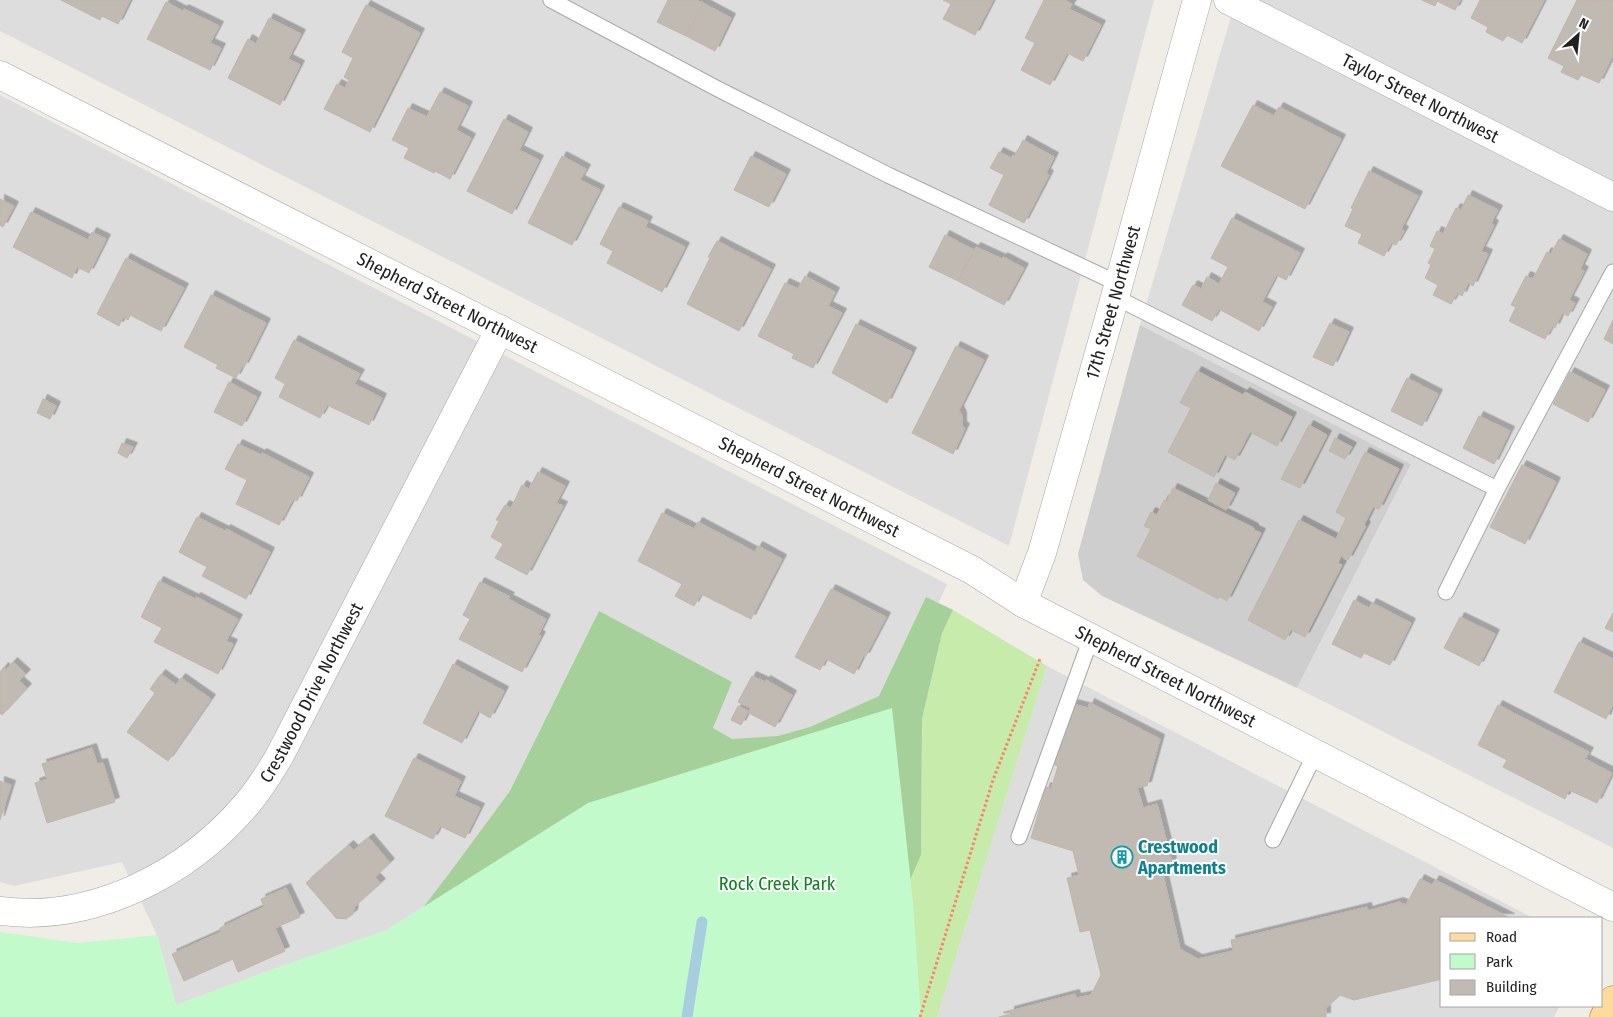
<svg xmlns="http://www.w3.org/2000/svg" width="1613" height="1017" font-family="'Fira Sans Condensed',sans-serif">
	<defs>
		<filter id="shadow"><feDropShadow dx="4.5" dy="-4.5" stdDeviation="0" flood-color="#0004"/></filter>
	</defs>
	<rect width="100%" height="100%" fill="#f0ede6"/>
	<!-- residential -->
	<g fill="#dedddd">
		<path d="M0,0h1154l-145,546 -1009,-515z"/>
		<path d="M1236,0h377v848l-316,-160 114,-224 -271,-139z"/>
		<path d="M0,95l947,489 -55,124 -304,95 -203,128 -106,36 -103,38 -19,-70 -35,-73 -108,24 -14,-4z"/>
		<path d="M1047,666l486,252h-91v88h118l-6,11h-617z"/>
	</g>
	<!-- religious -->
	<path fill="#cecece" d="M1140,325l271,139 -114,224 -195,-92 -19,-16 -5,-26z"/>
	<!-- grass -->
	<path fill="#c6ebab" d="M953,610l94,56 -110,351h-64l7,-67 41,-95 1,-136 20,-86z"/>
	<!-- forest -->
	<path fill="#a6d09a" d="M926,597l27,13 -11,23 -20,86 -1,136 -41,95 -696,67 215,-78 49,-64 62,-84 89,-180 133,71 -19,46 19,11 46,-3 32,-9 69,-31z"/>
	<!-- park -->
	<path fill="#c3facb" d="M892,708l21,194 8,115h-921v-85l78,11 79,-8 19,70 103,-38 106,-36 203,-128z"/>
	<g fill="none" stroke-linecap="round" stroke-linejoin="round">
		<!-- stream -->
		<path stroke="#a6cedf" stroke-width="11" d="M687,1017l15,-95"/>
	</g>
	<!-- building -->
	<g fill="#c1bab2" stroke="#c2b5a8" filter="url(#shadow)">
		<path d="M61,0h69l-12,24 -16,-8 -2,4z"/>
		<path d="M668,0h28l7,3 -17,33 -29,-14z"/>
		<path d="M943,0h50l-18,35 -32,-16 8,-15z"/>
		<path d="M1044,0h20l8,4 -3,5 32,16 -18,36 -16,-8 -17,32 -29,-15 14,-27 -10,-5z"/>
		<path d="M1422,0h38l-5,10 -18,-9 -2,5z"/>
		<path d="M1480,0h64l-22,43 -15,-8 -4,6 -17,-9 2,-5 -17,-9z"/>
		<path d="M1577,0l36,1v43l-1,3 1,1v7l-14,28 -18,-8 -3,5 -17,-8 3,-6 -16,-8z"/>
		<path d="M166,2l17,9 1,-2 35,17 -9,17 11,5 -11,22 -63,-31z"/>
		<path d="M703,3l28,15 -16,33 -29,-15z"/>
		<path d="M366,5l54,28 -50,99 -46,-23 13,-25 8,4 4,-8 -5,-3 9,-19 -11,-6z"/>
		<path d="M269,18l32,16 -13,25 12,6 -20,40 -52,-27 20,-39 8,5z"/>
		<path d="M440,92l28,14 -12,24 15,8 -21,41 -15,-8 -1,2 -30,-15 5,-10 -17,-8 16,-32 19,9z"/>
		<path d="M1253,105l21,11 5,-9 62,32 -36,70 -84,-43z"/>
		<path d="M504,119l24,13 -9,18 20,10 -27,54 -45,-23z"/>
		<path d="M1023,140l31,17 -8,16 3,2 -25,48 -35,-18 15,-30 -14,-7 9,-16 12,6 2,-3 2,1z"/>
		<path d="M562,156l24,13 -6,11 20,10 -28,55 -44,-22z"/>
		<path d="M751,156l35,18 -17,33 -35,-17z"/>
		<path d="M1369,171l49,25 -17,33 3,2 -8,14 -5,-2 -7,13 -26,-13 4,-9 -17,-8 8,-17 -2,-1z"/>
		<path d="M1468,195l30,15 -7,13 3,2 -13,26 7,3 -15,32 -5,-3 -6,13 -5,-3 -6,11 -18,-9 5,-10 -13,-7 6,-13 -3,-2 7,-14 -5,-3 7,-15 6,3 13,-26 5,2z"/>
		<path d="M0,199l14,7 -11,21 -3,-2z"/>
		<path d="M619,207l29,14 -3,6 40,20 -23,45 -55,-29 6,-12 -13,-7z"/>
		<path d="M31,212l57,28 4,-8 14,7 -17,34 -12,-6 -5,11 -59,-31z"/>
		<path d="M1232,218l68,35 -14,27 -10,-5 -14,27 10,5 -13,24 -40,-22 -7,12 -30,-16 11,-20 8,4 6,-12 12,7 9,-17 -17,-9z"/>
		<path d="M945,235l29,15 -16,31 -29,-14z"/>
		<path d="M1559,239l28,15 -7,15 4,2 -15,29 6,3 -7,13 -6,-3 -7,15 -3,-2 -7,13 -36,-18 7,-14 -5,-2 15,-29 7,3 14,-27 4,2z"/>
		<path d="M717,241l54,28 -32,62 -52,-27 23,-46 -2,-1z"/>
		<path d="M976,247l26,12 1,-2 21,11 -20,37 -46,-24z"/>
		<path d="M126,258l58,30 -23,43 -31,-16 -2,5 -5,-3 -4,9 -22,-12z"/>
		<path d="M805,276l30,16 -7,14 14,7 -29,55 -21,-10 2,-4 -36,-18 27,-53 13,6z"/>
		<path d="M211,295l55,28 -22,44 -2,-1 -6,12 -20,-10 2,-3 -34,-18z"/>
		<path d="M1613,320v24l-9,-5z"/>
		<path d="M1330,323l19,9 -16,34 -20,-9z"/>
		<path d="M856,324l56,28 -25,51 -55,-30z"/>
		<path d="M294,340l66,34 -6,10 28,14 -13,27 -42,-20 -7,13 -41,-21 6,-13 -10,-6z"/>
		<path d="M956,346l28,14 -25,50 3,6v10l3,2 -12,26 -41,-21z"/>
		<path d="M1197,371l46,24 2,-3 47,25 -15,29 -27,-14 -15,28 -10,-5 -11,22 -46,-25 23,-44 -11,-5z"/>
		<path d="M1570,372l35,18 -17,32 -35,-18z"/>
		<path d="M1407,378l31,16 -16,32 -31,-15z"/>
		<path d="M229,382l28,15 -15,29 -28,-14z"/>
		<path d="M43,399l13,7 -6,13 -13,-6z"/>
		<path d="M1479,416l31,15 -16,33 -31,-16z"/>
		<path d="M1309,425l18,10 -27,53 -19,-9z"/>
		<path d="M1335,438l17,9 -7,12 -16,-8z"/>
		<path d="M122,443l11,4 -6,11 -9,-5z"/>
		<path d="M238,444l23,11 1,-2 47,24 -12,24 -4,-2 -14,26 -43,-21 11,-24 -22,-11z"/>
		<path d="M1365,452l34,17 -20,40 -6,-2 -9,18 2,1 -18,34 -7,-4 -3,7 4,2 -37,72 -14,-7 -6,10 -37,-20 51,-100 37,19 10,-21 -10,-6z"/>
		<path d="M1522,465l34,17 -31,62 -35,-17z"/>
		<path d="M538,472l27,14 -9,17 7,3 -36,69 -32,-17 8,-14 -12,-7 8,-16 -3,-1 9,-15 6,3 11,-23 7,4z"/>
		<path d="M1216,483l19,10 -9,17 -18,-10z"/>
		<path d="M1173,488l81,40v2l7,3 -34,68 -7,-4 -2,2 -81,-43 14,-27 -7,-3 7,-14 6,3 7,-15 3,1z"/>
		<path d="M662,513l32,16 4,-7 57,30 3,-6 24,13 -31,60 -50,-25 -7,12 -19,-10 7,-12 -44,-23z"/>
		<path d="M197,517l28,14 1,-2 44,23 -24,47 -44,-23 5,-9 -28,-15z"/>
		<path d="M159,581l36,18 1,-2 42,22 -12,22 7,3 -15,30 -64,-32 8,-14 -21,-11z"/>
		<path d="M480,582l30,15 -2,2 38,20 -8,16 3,1 -19,36 -63,-33 11,-20 -7,-4z"/>
		<path d="M831,589l55,28 -21,40 -2,-1 -9,18 -28,-15 -6,11 -25,-13z"/>
		<path d="M1354,600l15,8 3,-5 39,20 -21,42 -26,-12 -3,5 -29,-14z"/>
		<path d="M1613,613v19l-8,-4z"/>
		<path d="M1460,617l35,17 -16,32 -35,-18z"/>
		<path d="M1579,642l34,17v45l-7,15 -52,-27z"/>
		<path d="M13,662l13,12 -7,7 8,7 -25,27 -2,-2v-41l4,-5 2,3z"/>
		<path d="M453,664l51,27 -14,27 -12,-7 -16,32 -39,-20z"/>
		<path d="M161,674l15,11 5,-7 30,21 -43,62 -41,-29 28,-39 -5,-4z"/>
		<path d="M752,676l13,6 1,-2 26,15 -17,32 -26,-14 2,-5 -13,-6z"/>
		<path d="M1069,703l19,5 2,-5 70,36 -13,47 -10,1 6,21 14,-4 15,59 -11,3 19,83 18,10 35,-8 -2,-11 136,-33 1,4 31,-9 7,3 14,-26 12,6 3,-5 75,38h-68v61l-88,21 -14,-5 -14,13v9h-327l11,-3v-3l65,-17 1,4 15,-3 10,-20 -11,-45 -10,2 -13,-54 12,-3 -6,-24 -42,-13 15,-51 5,2 7,-23 -6,-2z"/>
		<path d="M1498,705l91,47 -4,7 27,14 -15,30 -28,-13 -4,9 -62,-32 4,-7 -29,-15z"/>
		<path d="M738,706l10,5 -7,14 -10,-5z"/>
		<path d="M92,748l5,16 6,-1 12,39 -68,21 -12,-40 12,-4 -5,-15z"/>
		<path d="M414,758l47,23 -7,15 26,12 -15,30 -25,-12 -7,13 -48,-23z"/>
		<path d="M0,781l11,4 -11,35z"/>
		<path d="M369,838l21,25 -15,14 6,6 -27,24 -1,7 -7,5 -10,-1 -30,-35 43,-38 5,5z"/>
		<path d="M286,888l14,29 -25,11 10,23 -47,21 -5,-13 -49,22 -12,-27 49,-22 -1,-4 44,-21 -3,-8z"/>
	</g>
	<g fill="none" stroke-linecap="round" stroke-linejoin="round">
		<!-- lane casing -->
		<g stroke="#a7a7a7" stroke-width="17">
			<g id="lane">
				<path d="M551,0l165,88 172,87 231,109"/>
				<path d="M1115,297l382,192"/>
				<path d="M1446,592l51,-103 116,-217"/>
				<path d="M1019,837l72,-199"/>
				<path d="M1273,840l42,-86"/>
			</g>
		</g>
		<!-- street casing -->
		<g stroke="#a7a7a7" stroke-width="29">
			<g id="street">
				<path id="s1" d="M1228,0l385,197"/>
				<path id="s2" d="M0,75l972,495 51,33 590,304"/>
				<path id="s3" d="M1023,603l19,-50 73,-256 82,-297"/>
				<path id="s4" d="M0,911c93,12 187,-37 246,-106 13,-15 23,-31 33,-48l221,-428"/>
			</g>
		</g>
		<!-- primary casing -->
		<g stroke="#9b7200" stroke-width="29">
			<path id="primary" d="M1604,1017l9,-17"/>
		</g>
		<!-- path -->
		<path stroke="#fc836b" stroke-width="3" stroke-dasharray="2.5 2.5" stroke-linecap="butt" d="M920,1017l73,-237 47,-121"/>
		<!-- lane -->
		<use href="#lane" stroke="#fff" stroke-width="15"/>
		<!-- street -->
		<use href="#street" stroke="#fff" stroke-width="28"/>
		<!-- primary -->
		<use href="#primary" stroke="#fdda9e" stroke-width="28"/>
	</g>
	<!-- icons -->
	<defs>
		<g id="building-ring" transform="scale(1.125)"><circle r="9.5" fill="#fff" stroke="#0f9aa8" stroke-width="1.5"/><path d="M-4-6H4V6H1V3H-1V6H-4ZM-2.5-4.3h1.7v1.8h-1.7ZM.8-4.3h1.7v1.8H.8ZM-2.5-1h1.7V.8h-1.7ZM.8-1h1.7V.8H.8Z" fill="#0f9aa8"/></g>
	</defs>
	<g fill-rule="evenodd">
		<use href="#building-ring" x="1122" y="857"/>
	</g>
	<g text-anchor="middle" dominant-baseline="central" stroke-width="4" stroke-linejoin="round" paint-order="stroke">
		<!-- street labels -->
		<g font-size="18" fill="#202020" stroke="#fff">
			<text stroke="none"><textPath href="#s1" startOffset="216">Taylor Street Northwest</textPath></text>
			<text stroke="none"><textPath href="#s2" startOffset="502">Shepherd Street Northwest</textPath></text>
			<text stroke="none"><textPath href="#s3" startOffset="314">17th Street Northwest</textPath></text>
			<text stroke="none"><textPath href="#s2" startOffset="908">Shepherd Street Northwest</textPath></text>
			<text stroke="none"><textPath href="#s2" startOffset="1312">Shepherd Street Northwest</textPath></text>
			<text stroke="none"><textPath href="#s4" startOffset="409">Crestwood Drive Northwest</textPath></text>
		</g>
		<!-- culture labels -->
		<g font-size="18" font-weight="bold" fill="#0d838f" stroke="#fff" text-anchor="start">
			<text x="1138" y="847">Crestwood<tspan x="1138" dy="21">Apartments</tspan></text>
		</g>
		<!-- park labels -->
		<g font-size="18" fill="#0a811b" stroke="#fff">
			<text x="777" y="884">Rock Creek Park</text>
		</g>
	</g>
	<!-- legend -->
	<rect x="1440" y="917" width="162" height="90" fill="#ffffff" stroke="#a6a6a6"/>
	<rect x="1450" y="933" width="25" height="8" fill="#fdda9e" stroke="#a6a6a6"/>
	<text x="1486" y="942" font-size="15" fill="#202020">Road</text>
	<rect x="1450" y="954" width="25" height="15" fill="#c3facb" stroke="#a6a6a6"/>
	<text x="1486" y="967" font-size="15" fill="#202020">Park</text>
	<rect x="1450" y="980" width="25" height="15" fill="#c1bab2" stroke="#a6a6a6"/>
	<text x="1486" y="992" font-size="15" fill="#202020">Building</text>
	<!-- north arrow -->
	<g transform="translate(1578 35) rotate(27)" stroke="#ffffff" stroke-width="4" paint-order="stroke">
	<path d="M0-4L9 19L0 12L-9 19Z" fill="#202020"/>
	<text y="-8" font-size="14" font-weight="bold" text-anchor="middle" fill="#202020">N</text>
	</g>
</svg>
